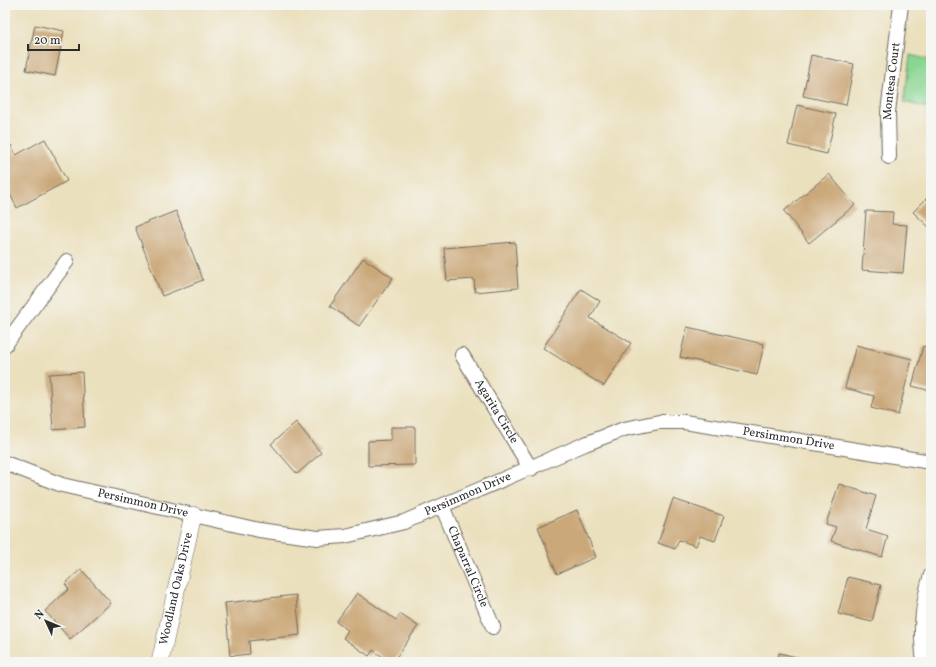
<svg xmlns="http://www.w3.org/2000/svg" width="936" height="667" font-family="Vollkorn,serif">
	<rect width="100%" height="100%" fill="#f6f6f2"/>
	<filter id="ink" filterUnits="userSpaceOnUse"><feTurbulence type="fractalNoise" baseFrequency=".025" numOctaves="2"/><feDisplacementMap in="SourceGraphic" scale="8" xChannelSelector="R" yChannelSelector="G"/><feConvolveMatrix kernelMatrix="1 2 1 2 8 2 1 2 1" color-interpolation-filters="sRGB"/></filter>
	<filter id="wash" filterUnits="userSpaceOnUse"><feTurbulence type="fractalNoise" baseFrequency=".012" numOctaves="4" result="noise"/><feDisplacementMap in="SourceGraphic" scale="16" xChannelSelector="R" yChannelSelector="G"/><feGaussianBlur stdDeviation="0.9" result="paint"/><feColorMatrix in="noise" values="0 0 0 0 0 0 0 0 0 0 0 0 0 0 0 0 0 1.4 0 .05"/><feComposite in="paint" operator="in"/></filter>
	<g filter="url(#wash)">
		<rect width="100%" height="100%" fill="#ebe0bd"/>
		<!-- green -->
		<path fill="#89d592" stroke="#5a805e" d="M910,55l21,5v49l-27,-7z"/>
		<g id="blocks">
			<!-- building -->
			<g fill="#cba879">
				<path d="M35,25l29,6 -9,45 -29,-6z"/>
				<path d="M811,55l43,9 -8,41 -43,-9z"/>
				<path d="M797,105l39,9 -9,40 -39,-9z"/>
				<path d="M45,139l22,42 -50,27 -12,-24v-36l6,-3 5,10z"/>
				<path d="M829,174l26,31 -46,38 -25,-32z"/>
				<path d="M931,194v35l-18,-17z"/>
				<path d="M176,211l27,69 -41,16 -27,-69z"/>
				<path d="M866,211l27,1 -1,12 15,1 -4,48 -41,-3z"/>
				<path d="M515,242l3,46 -43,4 -1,-13 -27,2 -3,-33z"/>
				<path d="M363,258l30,20 -34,48 -29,-20z"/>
				<path d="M581,289l19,12 -10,17 41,25 -27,43 -61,-38z"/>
				<path d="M687,327l77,17 -7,31 -77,-18z"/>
				<path d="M856,345l56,14 -14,56 -27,-7 3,-12 -29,-8z"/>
				<path d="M923,346l8,2v43l-19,-5z"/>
				<path d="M82,372l3,55 -32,3 -4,-56z"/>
				<path d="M296,422l25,31 -24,21 -26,-30z"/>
				<path d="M391,427h24v38l-47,1v-25l23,-1z"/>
				<path d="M839,484l37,12 -10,33 22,7 -6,21 -51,-16 5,-14 -10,-3z"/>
				<path d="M673,499l51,17 -9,25 -15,-5 -4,10 -17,-6 -4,9 -17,-6z"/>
				<path d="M577,510l19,47 -39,17 -19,-47z"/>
				<path d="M81,569l30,34 -41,36 -25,-28 24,-22 -4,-5z"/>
				<path d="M848,577l33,8 -9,37 -34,-8z"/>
				<path d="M357,593l39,27 4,-6 18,12 -25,36h-3l-17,-12 -4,6 -26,-18 5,-8 -12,-8z"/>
				<path d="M296,595l4,40 -51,6 1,13 -20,2 -5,-53z"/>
				<path d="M779,653l36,8v1h-38z"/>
			</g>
		</g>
	</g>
	<g filter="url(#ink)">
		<use href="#blocks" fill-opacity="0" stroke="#6e6a5e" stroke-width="1"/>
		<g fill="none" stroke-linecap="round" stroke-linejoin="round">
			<!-- minor casing -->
			<g stroke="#6e6a5e" stroke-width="16">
				<g id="minor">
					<path id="s1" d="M889,157l-1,-45 13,-107"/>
					<path d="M5,345l62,-84"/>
					<path id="s2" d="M462,355l69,114"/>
					<path id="s3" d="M5,463l57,22 197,45 59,8 27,-2 59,-14 181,-78 39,-15 35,-7h25l247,40"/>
					<path id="s4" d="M442,506l51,121"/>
					<path d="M924,662c-4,-28 -2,-59 7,-87"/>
				</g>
			</g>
			<!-- tertiary casing -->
			<g stroke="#6e6a5e" stroke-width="18">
				<g id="tertiary">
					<path id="s5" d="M160,662l33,-147"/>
				</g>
			</g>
			<!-- minor -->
			<use href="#minor" stroke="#fff" stroke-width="14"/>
			<!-- tertiary -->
			<use href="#tertiary" stroke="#fff" stroke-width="17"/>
		</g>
	</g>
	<g text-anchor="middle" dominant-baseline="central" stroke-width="4" stroke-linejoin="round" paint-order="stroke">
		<!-- street labels -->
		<g font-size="12" fill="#2b2b2b" stroke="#f6f6f2">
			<text stroke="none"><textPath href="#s1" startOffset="76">Montesa Court</textPath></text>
			<text stroke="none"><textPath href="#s2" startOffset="66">Agarita Circle</textPath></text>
			<text stroke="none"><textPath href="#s3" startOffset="816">Persimmon Drive</textPath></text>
			<text stroke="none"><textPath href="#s3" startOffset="480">Persimmon Drive</textPath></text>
			<text stroke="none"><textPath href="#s3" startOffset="144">Persimmon Drive</textPath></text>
			<text stroke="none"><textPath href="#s4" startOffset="66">Chaparral Circle</textPath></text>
			<text stroke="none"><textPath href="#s5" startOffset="75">Woodland Oaks Drive</textPath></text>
		</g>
	</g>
	<!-- margin -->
	<rect width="936" height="667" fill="none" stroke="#f6f6f2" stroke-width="20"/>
	<!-- north arrow -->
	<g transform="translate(46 621) rotate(314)" stroke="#f6f6f2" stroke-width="3" paint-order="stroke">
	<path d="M0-3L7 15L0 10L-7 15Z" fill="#2b2b2b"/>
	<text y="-6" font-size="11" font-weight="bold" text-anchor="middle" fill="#2b2b2b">N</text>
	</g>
	<!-- scale -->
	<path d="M28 44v6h51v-6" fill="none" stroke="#2b2b2b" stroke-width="2"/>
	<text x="34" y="44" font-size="12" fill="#2b2b2b" stroke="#f6f6f2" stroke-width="3" paint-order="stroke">20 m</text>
</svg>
